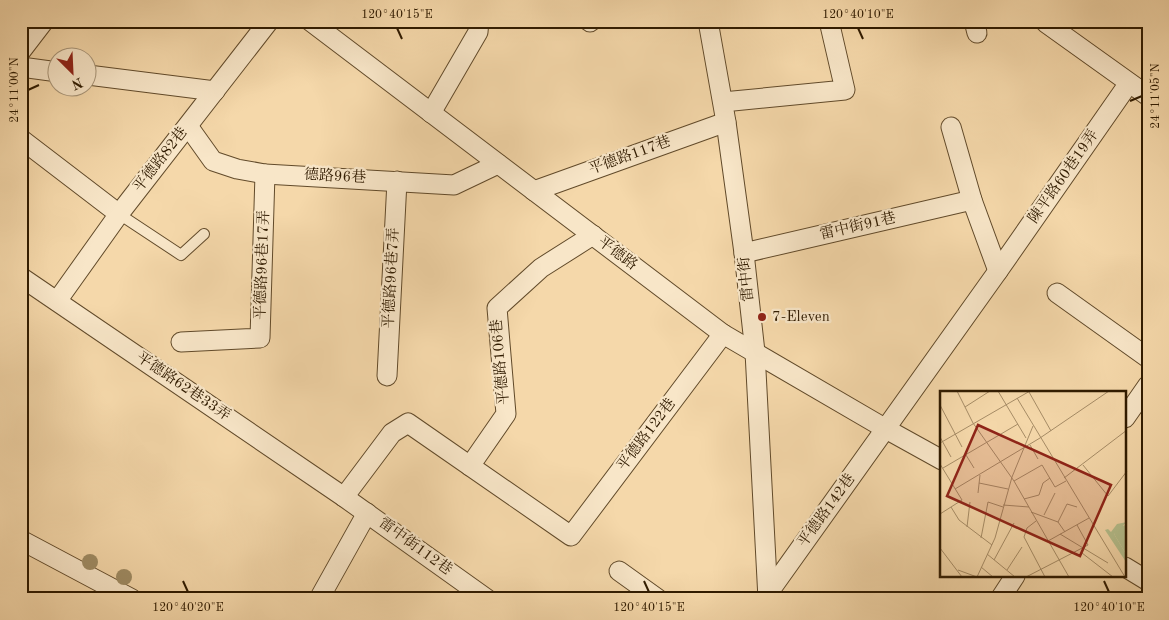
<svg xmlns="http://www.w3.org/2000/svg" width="1169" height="620" font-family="'Old Standard TT','Noto Serif TC',serif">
	<rect width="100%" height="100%" fill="#f5d8aa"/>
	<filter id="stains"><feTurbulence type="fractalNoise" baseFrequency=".004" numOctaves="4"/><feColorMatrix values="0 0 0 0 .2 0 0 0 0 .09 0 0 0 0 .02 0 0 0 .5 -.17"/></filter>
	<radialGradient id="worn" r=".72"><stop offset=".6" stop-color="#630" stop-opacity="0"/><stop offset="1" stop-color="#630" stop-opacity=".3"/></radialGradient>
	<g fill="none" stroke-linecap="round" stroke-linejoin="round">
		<!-- lane casing -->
		<g stroke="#614a2a" stroke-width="12">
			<path id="lane" d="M119,214l62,41 23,-21"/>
		</g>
		<!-- street casing -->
		<g stroke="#614a2a" stroke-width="21">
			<g id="street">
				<path d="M310,21l413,313 163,95 56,31"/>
				<path d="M590,21v1"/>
				<path d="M708,21l18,101 18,131 11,99 13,247"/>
				<path d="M974,21l3,12"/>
				<path d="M1047,21l-1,2 102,73"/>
				<path d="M21,51l23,-30"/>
				<path d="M21,67l37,5"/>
				<path d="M88,75l127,16"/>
				<path d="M723,102l122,-12 -16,-69"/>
				<path d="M431,113l47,-81 1,-11"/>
				<path d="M188,126l25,35 24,8 28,5 189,11 44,-21"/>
				<path d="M951,127l21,73 26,71"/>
				<path d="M21,139l98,75"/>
				<path d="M534,191l192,-69"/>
				<path d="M744,253l228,-53"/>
				<path d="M21,277l323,220 143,102"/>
				<path d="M1057,293l91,65"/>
				<path d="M57,301l62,-87 150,-193"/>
				<path d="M181,342l79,-4 5,-164"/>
				<path d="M387,376l10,-195"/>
				<path d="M1125,418l23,-33"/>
				<path d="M470,466l36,-52 -9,-106 44,-40 52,-33"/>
				<path d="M344,497l48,-64 16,-10 163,113 152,-202"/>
				<path d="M21,540l111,59"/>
				<path d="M1125,567l23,14"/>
				<path d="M619,571l39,28"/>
				<path d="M319,599l48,-86"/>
				<path d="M764,599l234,-328 131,-188"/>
				<path d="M1000,599l15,-23"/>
			</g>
		</g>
		<!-- lane -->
		<use href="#lane" stroke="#f8e6c8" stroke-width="10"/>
		<!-- street -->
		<use href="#street" stroke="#f8e6c8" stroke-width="19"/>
	</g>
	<!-- trees -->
	<g fill="#9f8c64">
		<circle cx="90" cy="562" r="8"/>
		<circle cx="124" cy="577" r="8"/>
	</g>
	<!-- ticks -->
	<path fill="none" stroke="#301b00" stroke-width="2" d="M397,28l5,11M858,28l5,11M28,90l11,-5M1130,101l12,-5M183,581l5,11M644,581l5,11M1104,581l5,11"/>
	<!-- markers -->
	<circle fill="#8f2418" stroke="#f8e6c8" stroke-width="2" cx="762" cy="317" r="5"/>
	<g text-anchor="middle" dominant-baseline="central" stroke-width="4.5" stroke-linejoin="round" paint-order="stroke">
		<!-- street labels -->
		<g font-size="15" fill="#301b00" stroke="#f8e6c8">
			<text transform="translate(630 156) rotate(-20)">平德路117巷</text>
			<text transform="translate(161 160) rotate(-52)">平德路82巷</text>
			<text transform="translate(335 177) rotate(3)">德路96巷</text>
			<text transform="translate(1064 177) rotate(-55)">陳平路60巷19弄</text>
			<text transform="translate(858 227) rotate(-13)">雷中街91巷</text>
			<text transform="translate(617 254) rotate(37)">平德路</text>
			<text transform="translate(263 265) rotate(-88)">平德路96巷17弄</text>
			<text transform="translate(392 278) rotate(-87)">平德路96巷7弄</text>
			<text transform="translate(747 279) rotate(-96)">雷中街</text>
			<text transform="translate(501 362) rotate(-95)">平德路106巷</text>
			<text transform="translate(183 387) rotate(34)">平德路62巷33弄</text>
			<text transform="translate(647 435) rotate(-53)">平德路122巷</text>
			<text transform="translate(827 511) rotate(-54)">平德路142巷</text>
			<text transform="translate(415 547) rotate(36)">雷中街112巷</text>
		</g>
		<!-- poi labels -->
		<g font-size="15" fill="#301b00" stroke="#f8e6c8" text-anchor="start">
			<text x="772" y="317">7-Eleven</text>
		</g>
	</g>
	<!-- overview -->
	<g transform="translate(940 391)">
		<rect width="186" height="186" fill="#f5d8aa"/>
		<path d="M186,134v29l-12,-20 4,-7z" fill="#b5c08e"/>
		<path d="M187,131l-13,12 12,20v8l-21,-32 3,-1 3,3 6,-8z" fill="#b5c08e"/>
		<path fill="none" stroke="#a68c66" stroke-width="1" d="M17,0l16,32 41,58 55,96M58,0l28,47M89,1l22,39M77,7l108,179M0,14l22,42M25,16l25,-16M0,46l11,20M0,52l90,-52M90,54l8,14M26,64l8,13M0,73l22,36 -22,14M143,74l25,31 19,-25M3,77l75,-44M124,87l63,-48M74,90l28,-16 13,22 11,-6M39,92l29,6M15,98l85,-51 69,-47M38,102l2,-18M84,108l15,-4 4,-12 7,-5M63,114l26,2M11,116l8,13 33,25M91,121l27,10 7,10M104,124l11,-22M96,130l-9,7 -3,9 21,40M118,131l9,-18 10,3M27,136l3,-25M120,143l48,29M41,147l7,-36 15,5M108,150l41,-23M0,157l22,29M142,162l31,24M47,163l28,23M54,169l20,-37M41,176l12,10M18,179l19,7M67,179l15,-23M37,186l18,-39 17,-61 21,-51M86,186l62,-32 -11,-20"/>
		<path fill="#8f2418" fill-opacity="0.15" stroke="#8f2418" stroke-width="2.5" d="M38,34l133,60 -31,71 -133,-60z"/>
		<rect width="186" height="186" fill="none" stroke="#301b00" stroke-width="2.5"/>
	</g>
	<!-- margin -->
	<rect width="1169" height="620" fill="none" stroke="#f5d8aa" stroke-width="55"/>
	<!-- north arrow -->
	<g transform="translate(72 72) rotate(156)"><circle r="24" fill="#f8e6c8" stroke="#a89578"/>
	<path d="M0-4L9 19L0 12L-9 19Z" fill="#8f2418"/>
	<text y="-8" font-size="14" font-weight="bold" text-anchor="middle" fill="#301b00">N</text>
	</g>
	<rect x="28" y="28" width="1114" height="564" fill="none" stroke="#301b00" stroke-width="2"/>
	<g font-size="12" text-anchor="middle" fill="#301b00">
		<text x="397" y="18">120°40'15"E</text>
		<text x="858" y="18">120°40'10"E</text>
		<text transform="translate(14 90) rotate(-90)" y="4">24°11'00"N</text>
		<text transform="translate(1155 96) rotate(-90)" y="4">24°11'05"N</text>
		<text x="188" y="611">120°40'20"E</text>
		<text x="649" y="611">120°40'15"E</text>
		<text x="1109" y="611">120°40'10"E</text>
	</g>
	<rect width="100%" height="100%" filter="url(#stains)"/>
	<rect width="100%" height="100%" fill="url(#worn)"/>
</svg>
